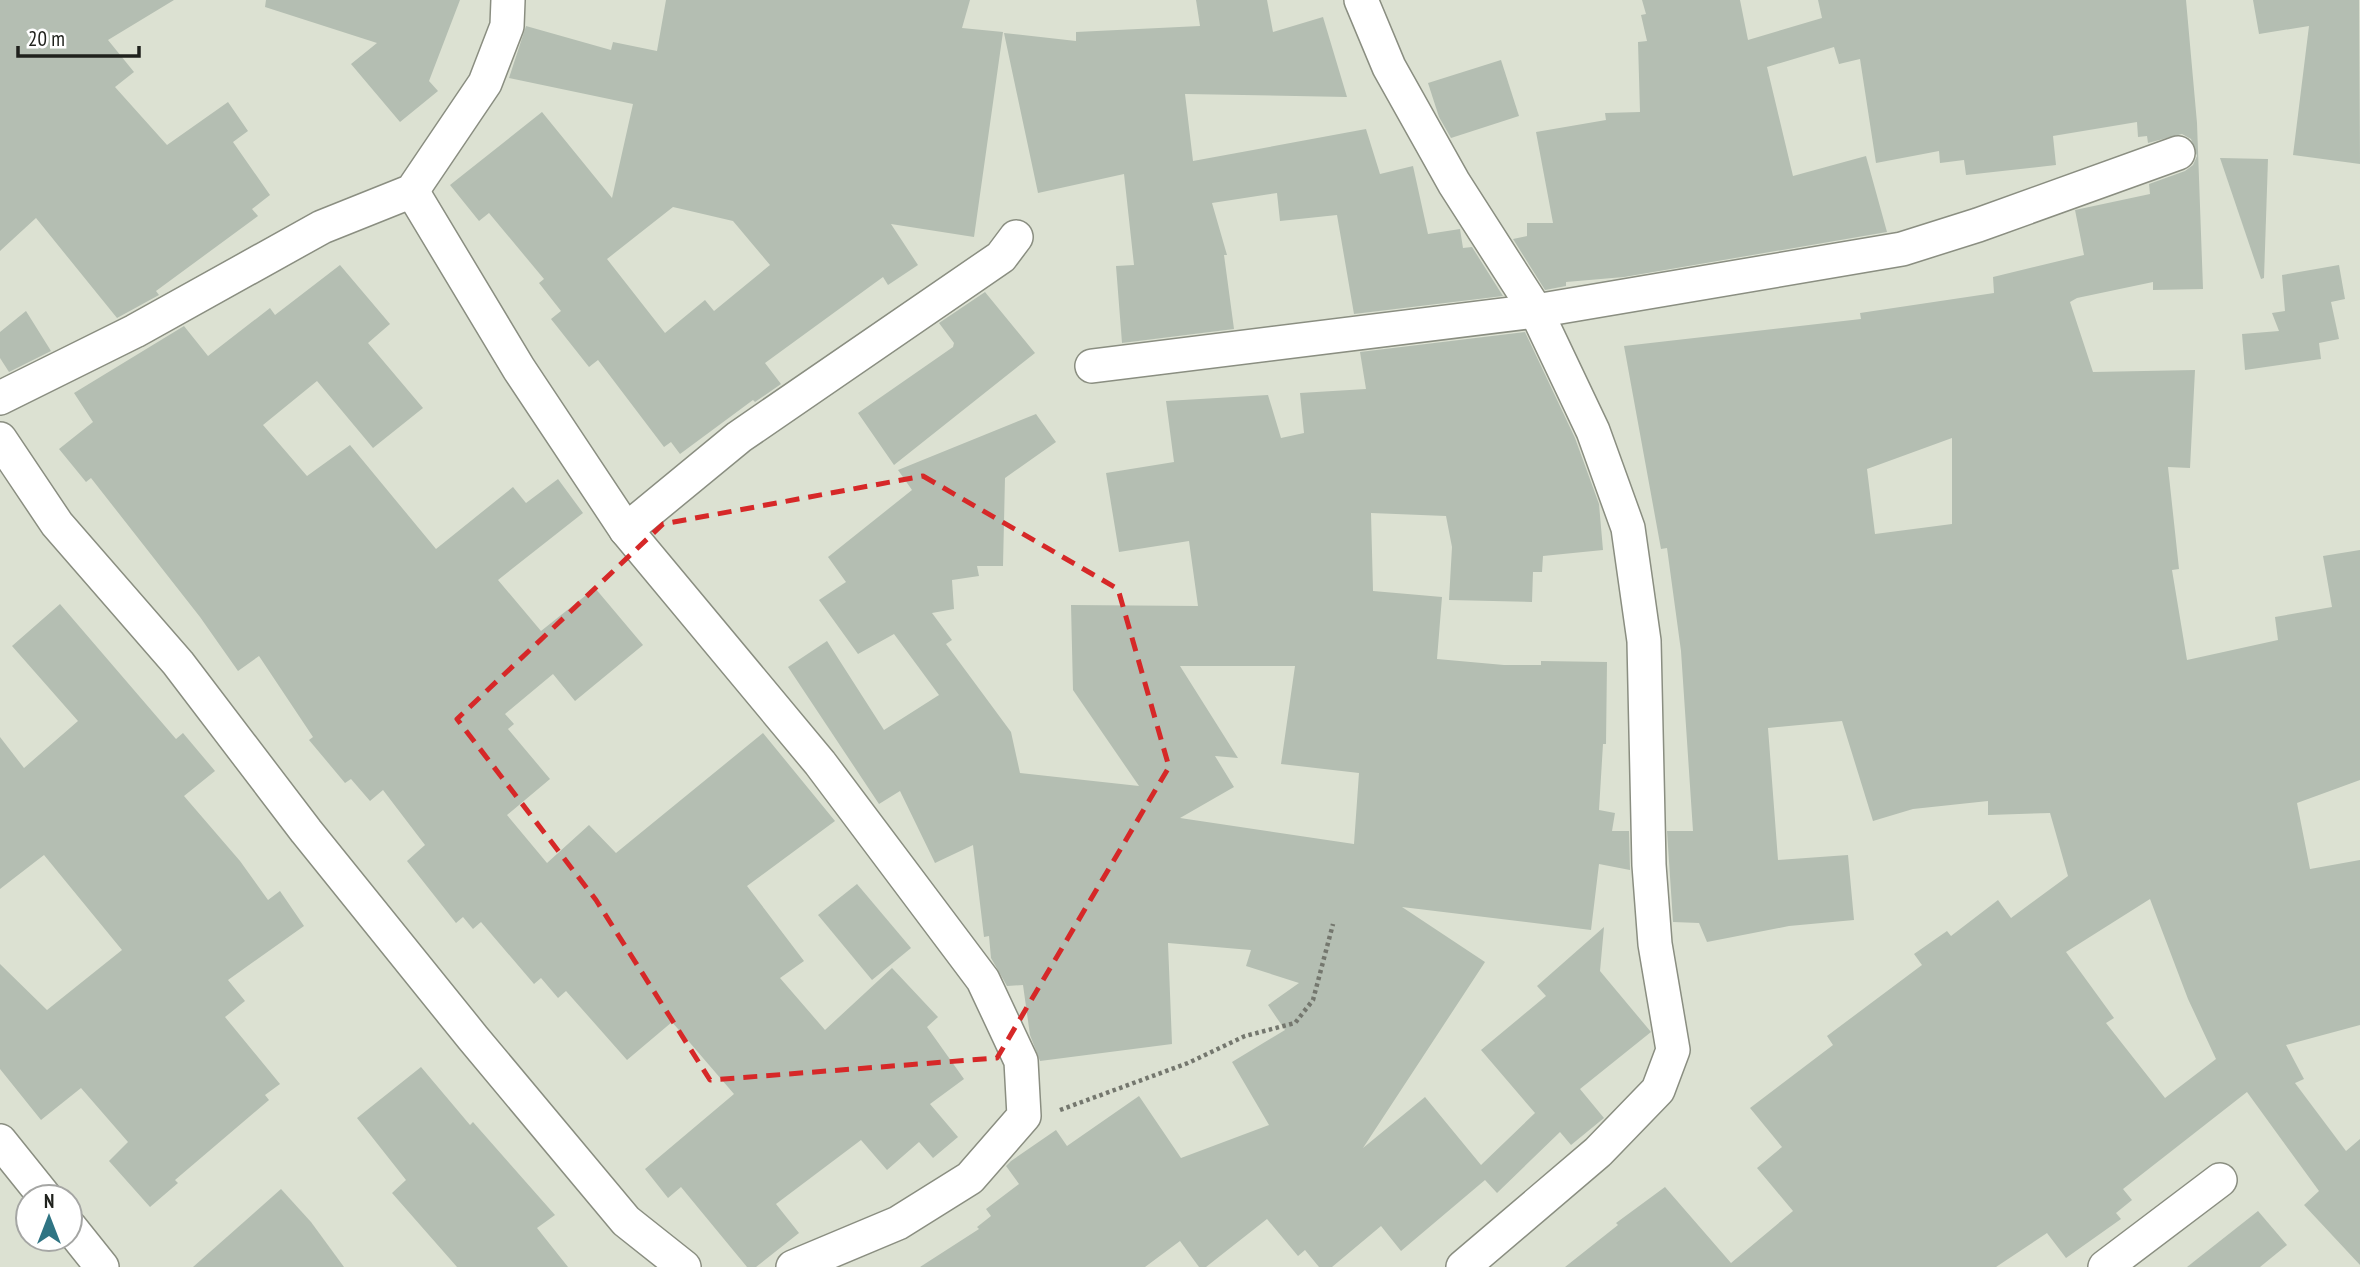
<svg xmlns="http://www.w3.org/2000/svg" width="2360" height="1267" font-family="'PT Sans Narrow',sans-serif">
	<rect width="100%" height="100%" fill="#dce1d2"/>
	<!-- building -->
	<g fill="#b4beb2" fill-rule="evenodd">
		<path d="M0,0h174l-66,40 26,32 -19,15 52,58 61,-43 20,29 -15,11 37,53 -18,14 6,7 -102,75 3,4 -42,23 -81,-100 -36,33z"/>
		<path d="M266,0h194l-31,81 9,10 -38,31 -49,-58 26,-21 -112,-36z"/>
		<path d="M666,0h304l-8,28 41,4 -29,205 -83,-13 27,41 -30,20 -5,-8 -118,86 16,21 -26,18 -2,-2 -73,54 -9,-12 -7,5 -66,-87 -9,7 -38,-48 10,-8 -22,-28 5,-4 -55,-66 -10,8 -29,-36 92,-73 70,86 21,-94 -124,-26 17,-52 85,24 2,-8 44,9zM673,207l60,14 37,44 -56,46 -9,-11 -40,33 -58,-74z"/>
		<path d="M1196,0h71l6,32 50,-15 24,80 -162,-3 8,67 173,-32 14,45 33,-8 15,68 32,-5 3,19 9,-1 31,49 -149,18 -17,-99 -57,6 -3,-28 -65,10 15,52h-3l10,74 -112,14 -6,-77 18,-1 -10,-91 -86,19 -34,-160 72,8v-9l124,-6z"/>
		<path d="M1642,0h98l8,40 74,-22 -4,-18h368l11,123 6,166 -50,1v-8l-76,16 -7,4 23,70 102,-2 -5,98 -22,-1 11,102 -7,1 15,90 91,-20 -3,-23 57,-10 -9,-51 37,-6v230l-63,23 13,66 50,-9v165l-74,20 18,34 -9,4 51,68 14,-12v126l-56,-60 15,-14 -72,-99 -124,97 9,11 -16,13 5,6 -55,39 -19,-25 -51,34h-431l53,-42 -2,-2 49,-36 66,76 62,-52 -36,-43 25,-21 -32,-39 83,-63 -6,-9 95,-71 -8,-11 33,-23 4,5 47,-36 13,18 57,-42 -18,-63 -62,2v-14l-75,8 -40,12 -31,-100 -74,7 10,132 70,-5 6,65 -65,6 -82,16 -8,-19 -26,-1 -6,-91h26l-12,-180 -14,-103 -6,1 -37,-203 237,-27 -1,-6 134,-20 -1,-16 91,-22 -9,-45 75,-16 -1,-10 36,-13 8,-6 4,-9 -6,-17 -9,-5 -34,9 -1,-7 -9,1 -1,-15 -84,14 3,29 -90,10 -2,-15 -24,3 -1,-12 -63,12 -16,-104 -21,5 -5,-17 -67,20 26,109 73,-20 21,76 -263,45 -58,5v4l-21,4 -32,-51 14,-3v-13h26l-17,-91 70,-12 -1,-7 35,-1 -2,-70 9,-1 -6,-26 5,-1zM1952,438v86l-77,10 -8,-65zM2150,899l38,100 28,60 -51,39 -59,-75 8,-5 -48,-66z"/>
		<path d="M2253,0h106l1,164 -67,-9 16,-129 -50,8z"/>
		<path d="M1501,60l18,56 -68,22 -12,-21 -11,-34z"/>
		<path d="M2220,158l48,1 -4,119 -3,1z"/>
		<path d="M340,265l50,59 -22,19 55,65 -50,40 -56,-67 -54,44 44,51 43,-31 86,104 77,-62 13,16 32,-24 25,34 -85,67 43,51 54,-43 48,57 -68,56 -22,-27 -48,40 9,10 -6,5 42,50 -43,36 40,48 42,-38 27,28 147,-120 72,88 -88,65 57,75 -24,17 45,52 67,-62 46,49 -11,10 37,52 -34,25 28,33 -25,21 -14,-16 -32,28 -26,-30 -85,64 23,29 -43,34h-9l-66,-80 -13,11 -23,-29 89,-75 -62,-72 -45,38 -61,-69 -8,7 -17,-20 -7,6 -53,-62 -8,7 -10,-12 -7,6 -49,-62 18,-16 -42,-55 -13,11 -19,-22 -6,4 -36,-43 4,-3 -54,-81 -21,15 -38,-54 -109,-139 -5,4 -27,-33 34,-27 -19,-29 110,-67 24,30 62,-48 5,7z"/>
		<path d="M2339,265l6,34 -14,3 8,37 -20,4 2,16 -76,11 -3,-36 37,-3 -7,-18 13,-2 -3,-36z"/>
		<path d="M985,292l50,61 -141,112 -36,-52 95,-66 1,-4 -15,-20z"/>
		<path d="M26,311l25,40 -42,21 -9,-14v-26z"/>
		<path d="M1525,332l50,106 24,66 4,46 -60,6 -1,16h-9l-1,30 -83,-2 3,-53 -6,-31 -75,-3 2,78 69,6 -5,62 67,6h37v-4l66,1 -1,82h-3l-4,66 16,3 -3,18h17l1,39 -31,-6 -8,66 -189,-23 83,55 -122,186 62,-51 56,68 54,-52 -54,-63 65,-54 -9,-10 67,-59 -4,44 51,61 -71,57 24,29 -33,27 -11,-13 -63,61 -12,-13 -84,71 -20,-25 -49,41h-13l-14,-17 -7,6 -31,-37 -61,48h-7l-19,-26 -35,26h-225l59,-38 -2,-2 14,-11 -5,-7 33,-25 -13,-18 5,-5 45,-31 11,16 72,-50 42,62 88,-33 -37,-63 53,-32 -17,-25 31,-22 -53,-17 5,-16 -83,-7 4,101 -132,17 -10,-26 -7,-50 -16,1 -16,-28 -2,-22 -5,1 -11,-92 -38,18 -35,-72 -21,13 -91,-137 39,-26 57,89 55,-35 -45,-61 -36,20 -39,-54 27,-18 -18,-25 84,-67 -14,-20 138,-56 20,28 -51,36 -2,88h-26l2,10 -27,4 2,29 -22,4 20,27 -6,4 65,88 9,41 119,13 -66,-96 -2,-85 127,1 -9,-65 -70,11 -13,-79 68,-11 -8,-61 102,-6 13,43 23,-5 -4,-40 66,-4 -6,-37zM1180,666h115l-14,98 78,9 -5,71 -174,-26 54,-31 -19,-31 23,2z"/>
		<path d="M60,604l116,135 7,-6 32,38 -31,25 56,65 28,39 12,-9 24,35 -76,54 17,21 -20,16 55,67 -15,11 4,5 -94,80 3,3 -28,24 -41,-46 19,-19 -47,-54 -40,32 -41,-51v-105l47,46 75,-60 -78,-95 -44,34v-152l24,31 54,-47 -66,-75z"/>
		<path d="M857,884l54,64 -39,32 -54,-65z"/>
		<path d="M421,1067l49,58 3,-3 82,93 -18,13 31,39h-111l-65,-74 14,-13 -49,-62z"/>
		<path d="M281,1189l30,33 33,45h-151z"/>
		<path d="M2258,1211l29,34 -27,22h-73z"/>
	</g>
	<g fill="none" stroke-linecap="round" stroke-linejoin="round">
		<!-- street casing -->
		<g stroke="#8a8e81" stroke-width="36">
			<g id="street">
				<path d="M1361,0l28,67 65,116 82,128 57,120 35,97 16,113 5,224 6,79 18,106 -15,40 -60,62 -135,115"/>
				<path d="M412,191l107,178 107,161 194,233 163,217 38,81 3,55 -54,62 -72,45 -105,44"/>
				<path d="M1092,366l444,-55 366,-62 76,-24 200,-72"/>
				<path d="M0,398l135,-67 187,-104 90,-36 73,-108 22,-57 1,-26"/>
				<path d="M0,439l57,85 121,139 128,168 167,207 153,183 58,46"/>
				<path d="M626,530l113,-93 262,-180 15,-20"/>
				<path d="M0,1141l45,56"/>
				<path d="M70,1227l32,40"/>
				<path d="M2105,1267l115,-87"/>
			</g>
		</g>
		<!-- path -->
		<path stroke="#74776e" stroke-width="4.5" stroke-dasharray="3.5 3.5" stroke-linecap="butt" d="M1060,1110l128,-47 57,-27 50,-13 18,-23 20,-76"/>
		<!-- street -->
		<use href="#street" stroke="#fff" stroke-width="33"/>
	</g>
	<!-- marked area -->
	<path fill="none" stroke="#d62828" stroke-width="5" stroke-dasharray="14 9" stroke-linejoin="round" d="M923,476l195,113 51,178 -172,291 -287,22 -114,-180 -139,-181 206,-195z"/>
	<!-- north arrow -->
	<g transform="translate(49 1218)"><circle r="33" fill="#ffffff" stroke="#a5a6a4" stroke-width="2"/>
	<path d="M0-5L12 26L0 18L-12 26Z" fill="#2f7483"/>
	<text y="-10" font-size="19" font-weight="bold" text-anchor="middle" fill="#1f211c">N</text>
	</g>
	<!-- scale -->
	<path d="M18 46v10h121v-10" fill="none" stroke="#1f211c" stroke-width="3.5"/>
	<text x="28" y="46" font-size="21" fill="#1f211c" stroke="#ffffff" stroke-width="5" paint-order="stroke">20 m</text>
</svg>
